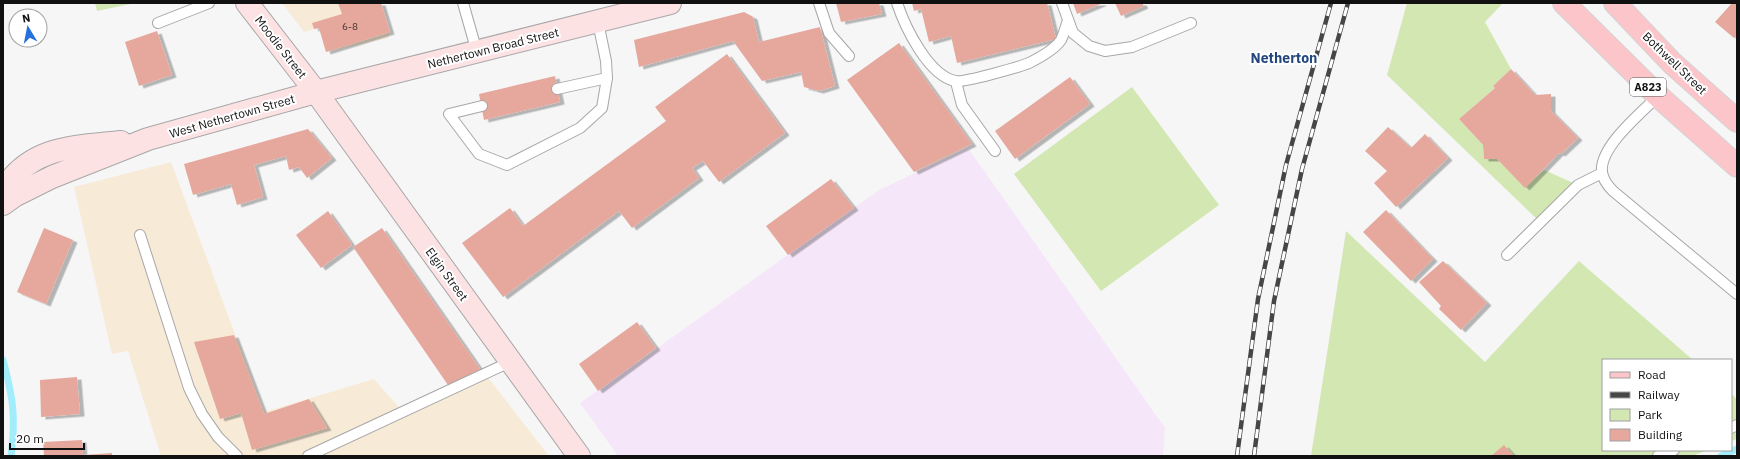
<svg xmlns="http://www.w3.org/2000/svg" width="1740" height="459" font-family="'IBM Plex Sans',sans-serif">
	<defs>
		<filter id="shadow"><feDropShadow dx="4.5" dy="2.5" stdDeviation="0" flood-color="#0004"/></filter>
	</defs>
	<rect width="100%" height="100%" fill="#f6f6f7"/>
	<!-- commercial -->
	<g fill="#f7ebd7">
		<path d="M282,3h99l9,29 -2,6 -62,14 -7,-24 -15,4z"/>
		<path d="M171,162l93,250 110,-33 28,32 81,-40 66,85h-388l-33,-105 -16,3 -38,-167z"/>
	</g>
	<!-- industrial -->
	<path fill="#f6e6f9" d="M968,148l197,280 -2,28h-545l-38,-53 299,-213z"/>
	<!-- green -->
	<g fill="#d3e7b3">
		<path d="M95,3h40l-38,8z"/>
		<path d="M1407,3h96l-18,19 26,47 -18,17 2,2 -36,31 24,26 1,14h13l28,28 19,-17 34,15 -38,37 -153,-147z"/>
		<path d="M1132,87l87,118 -118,86 -87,-117z"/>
		<path d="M1346,231l139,131 94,-101 114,99h-90v90h105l-16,6h-381z"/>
		<path d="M1731,394l6,5v40l-6,2z"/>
	</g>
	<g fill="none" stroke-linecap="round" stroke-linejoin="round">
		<!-- stream -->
		<g stroke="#a2edfb" stroke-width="7">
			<path d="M3,360c10,38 13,56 8,96"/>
			<path d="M1721,456l16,-7"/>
		</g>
	</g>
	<!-- building -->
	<g fill="#e6a89c" filter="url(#shadow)">
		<path d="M338,3h43l9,29 -64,20 -7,-24 -5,1 -2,-6 30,-9z"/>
		<path d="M836,3h43l3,11 -41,8z"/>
		<path d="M912,3h135l9,36 -99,24 -6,-27 -22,6 -8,-33 -7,2z"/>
		<path d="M1073,3h30l-26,11z"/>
		<path d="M1115,3h27l2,3 -23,10z"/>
		<path d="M1732,3h5v32l-3,3 -19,-16z"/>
		<path d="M744,12l9,5 6,25 61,-15 15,59 -16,5 -15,-4 -3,-15 -39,9 -29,-40 -94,26 -5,-27z"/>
		<path d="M157,31l15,44 -33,11 -14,-44z"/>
		<path d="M899,43l73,101 -58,28 -67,-92z"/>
		<path d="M727,54l58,79 -66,49 -16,-21 -11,7 7,10 -67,50 -13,-17 -116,86 -41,-54 48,-35 13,18 143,-105 -11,-14z"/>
		<path d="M1511,69l24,26 16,-1v17l27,27 -17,16 -2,-1 -34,35 -28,-29h-13l-1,-14 -24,-26 36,-31 -2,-2z"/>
		<path d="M555,76l5,26 -76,18 -5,-26z"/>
		<path d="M1070,77l20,27 -75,55 -20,-28z"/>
		<path d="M1388,127l23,21 14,-14 23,24 -52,49 -22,-24 13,-12 -22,-20z"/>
		<path d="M308,129l24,29 -25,20 -8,-11 -10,3 -3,-14 -32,9 9,32 -26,8 -6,-21 -38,11 -9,-31z"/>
		<path d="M831,179l23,29 -66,47 -22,-29z"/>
		<path d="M1386,210l47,49 -22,22 -48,-49z"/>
		<path d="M328,211l24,34 -31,23 -25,-33z"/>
		<path d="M44,228l29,12 -27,64 -29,-12z"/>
		<path d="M382,228l98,141 -30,19 -97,-141z"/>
		<path d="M1443,261l44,42 -26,27 -22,-21 2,-3 -22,-24z"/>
		<path d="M637,322l19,26 -58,43 -19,-27z"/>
		<path d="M234,335l30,79 45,-15 18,29 -75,22 -11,-37 -21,6 -26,-77z"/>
		<path d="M77,377l3,37 -39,3 -1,-37z"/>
		<path d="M82,440l1,16h-39l-1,-14z"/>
		<path d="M1504,445l10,11h-23z"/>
		<path d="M112,453v3h-28v-1z"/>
	</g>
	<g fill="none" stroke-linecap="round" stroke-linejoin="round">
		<!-- lane casing -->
		<g stroke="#a7a7a8" stroke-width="12">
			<g id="lane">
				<path d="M463,3l14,49"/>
				<path d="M819,3l10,30 20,23"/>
				<path d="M897,3c8,24 31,72 58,78 9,2 64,-14 74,-18 10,-5 26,-14 32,-23 3,-6 5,-14 7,-20"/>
				<path d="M1062,3l11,30 16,13 16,5 27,-4 59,-24"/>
				<path d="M158,23l51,-20"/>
				<path d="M956,82l6,23 33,46"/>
				<path d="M557,89l50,-11"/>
				<path d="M1658,96c-17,17 -59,51 -56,76 1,8 6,14 11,19l124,103"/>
				<path d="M482,106l-33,8 30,40 28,11 73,-37 22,-20 5,-30 -1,-17 -8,-39"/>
				<path d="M140,235l49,153 13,26 16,23 19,19"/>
				<path d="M1507,255l71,-70 24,-12"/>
				<path d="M1731,428l6,-3"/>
				<path d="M308,456l202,-94"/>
				<path d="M1658,456l16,-6"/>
			</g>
		</g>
		<!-- secondary casing -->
		<g stroke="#a7a7a8" stroke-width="24">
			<g id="secondary">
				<path d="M247,3l69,89 263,364"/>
				<path d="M3,191c27,-45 71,-44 118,-49"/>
				<path d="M3,204l11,-8 38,-19 96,-38 168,-47 354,-89"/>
			</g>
		</g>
		<!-- primary casing -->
		<g stroke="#d4d4d4" stroke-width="24">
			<g id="primary">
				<path d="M1564,3l94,93 79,70"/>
				<path d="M1615,3l57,60 65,58"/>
			</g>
		</g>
		<!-- lane -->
		<use href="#lane" stroke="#fff" stroke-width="10"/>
		<!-- secondary -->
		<use href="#secondary" stroke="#fde2e4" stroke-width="22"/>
		<!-- primary -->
		<use href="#primary" stroke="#fbc5ca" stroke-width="22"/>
		<!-- rail casing -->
		<g stroke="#464647" stroke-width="4.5">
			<g id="rail">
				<path d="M1237,456l21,-157 28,-134 45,-162"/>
				<path d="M1254,456l20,-155 28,-132 46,-166"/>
			</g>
		</g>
		<!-- rail -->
		<use href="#rail" stroke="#fff" stroke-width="3" stroke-dasharray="9" stroke-linecap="butt"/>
	</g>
	<g text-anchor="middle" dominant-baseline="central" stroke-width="4" stroke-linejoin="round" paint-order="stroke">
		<!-- number labels -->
		<g font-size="10" fill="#463734">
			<text x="350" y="26">6-8</text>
		</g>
		<!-- shield labels -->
		<rect fill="#fff" stroke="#585858" stroke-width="1" x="1630" y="78" width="36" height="18" rx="3"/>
		<g font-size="11" font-weight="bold" fill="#111">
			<text x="1648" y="87">A823</text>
		</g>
		<!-- street labels -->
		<g font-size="12" fill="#111" stroke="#fff">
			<text transform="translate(281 47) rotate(52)">Moodie Street</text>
			<text transform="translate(493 48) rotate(-14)">Nethertown Broad Street</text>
			<text transform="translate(1675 63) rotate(44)">Bothwell Street</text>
			<text transform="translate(232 116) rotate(-16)">West Nethertown Street</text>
			<text transform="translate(447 274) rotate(54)">Elgin Street</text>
		</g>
		<!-- quarter labels -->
		<g font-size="14" font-weight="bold" fill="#24487e" stroke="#fff">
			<text x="1284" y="58">Netherton</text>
		</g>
	</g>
	<!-- border -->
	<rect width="1740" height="459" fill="none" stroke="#111111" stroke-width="8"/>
	<!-- legend -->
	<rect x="1602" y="359" width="130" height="92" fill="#ffffff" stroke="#a0a0a0"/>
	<rect x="1610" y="372" width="20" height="6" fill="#fbc5ca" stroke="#a0a0a0"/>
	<text x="1638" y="379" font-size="12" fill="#111111">Road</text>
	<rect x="1610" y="392" width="20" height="6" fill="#464647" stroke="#a0a0a0"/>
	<text x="1638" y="399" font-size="12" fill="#111111">Railway</text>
	<rect x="1610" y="409" width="20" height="12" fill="#d3e7b3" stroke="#a0a0a0"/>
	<text x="1638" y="419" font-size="12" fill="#111111">Park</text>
	<rect x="1610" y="429" width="20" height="12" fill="#e6a89c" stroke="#a0a0a0"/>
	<text x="1638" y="439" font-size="12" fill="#111111">Building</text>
	<!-- north arrow -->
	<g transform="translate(28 28) rotate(350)"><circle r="19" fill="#ffffff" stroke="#a0a0a0"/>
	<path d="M0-3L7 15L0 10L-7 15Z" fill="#2672dd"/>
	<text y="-6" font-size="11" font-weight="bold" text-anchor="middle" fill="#111111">N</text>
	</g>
	<!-- scale -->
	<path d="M10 443v6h74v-6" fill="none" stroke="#111111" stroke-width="2"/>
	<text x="16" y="443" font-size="12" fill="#111111" stroke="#ffffff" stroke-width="3" paint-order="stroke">20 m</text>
</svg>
